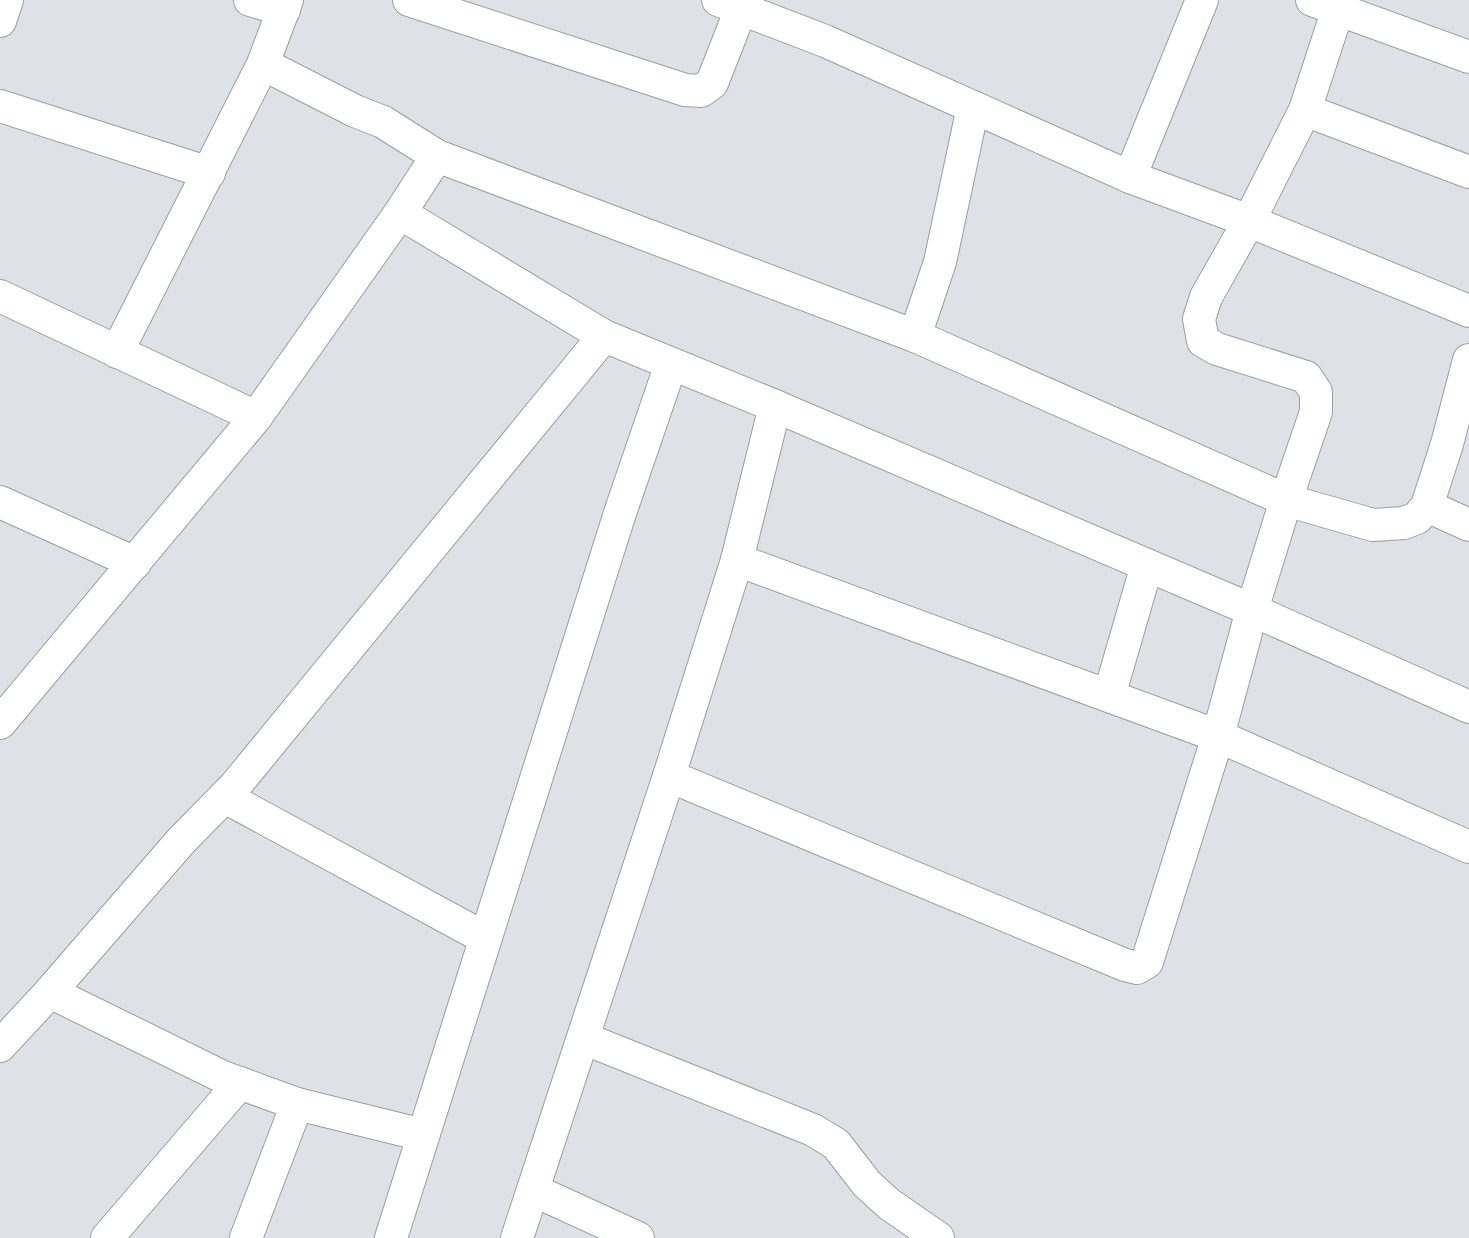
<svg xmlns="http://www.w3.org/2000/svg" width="1469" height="1238" font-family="'IBM Plex Sans',sans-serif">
	<rect width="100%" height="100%" fill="#dee1e6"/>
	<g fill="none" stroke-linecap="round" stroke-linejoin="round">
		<!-- minor casing -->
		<g stroke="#9a9da2" stroke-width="34">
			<g id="minor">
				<path d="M250,0l34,10"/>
				<path d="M409,0l276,90 16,1 11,-8 29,-74"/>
				<path d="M718,0l107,41 305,136 119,44 220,90"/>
				<path d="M1312,0l157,57"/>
				<path d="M0,21l7,-21"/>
				<path d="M263,64l92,47 28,11 54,34 478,180 371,164 87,25 31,-2 13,-5 10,-12 20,-62 22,-84"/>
				<path d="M0,106l209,67"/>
				<path d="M1305,110l164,62"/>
				<path d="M1130,177l72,-177"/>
				<path d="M400,213l204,123 171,70 477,204 217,97"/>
				<path d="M0,296l256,121"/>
				<path d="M915,336l25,-74 33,-155"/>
				<path d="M117,352l146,-288 24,-64"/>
				<path d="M0,502l135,61"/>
				<path d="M1427,506l42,19"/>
				<path d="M737,560l481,176 251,111"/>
				<path d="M1109,696l38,-131"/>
				<path d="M0,723l256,-306 144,-204 37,-57"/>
				<path d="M669,776l456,189 12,3 10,-6 71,-226 34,-126 34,-110 30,-88v-20l-10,-15 -89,-28 -14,-8 -4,-22 7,-22 43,-76 56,-111 36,-110"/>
				<path d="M225,797l260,141"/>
				<path d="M50,992l173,85 74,27 126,31"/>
				<path d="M583,1038l230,92 23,14 31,40 22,20 49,34"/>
				<path d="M0,1046l50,-54 131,-151 54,-55 369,-450"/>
				<path d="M533,1190l105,48"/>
				<path d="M107,1238l133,-155"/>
				<path d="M246,1238l51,-134"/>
				<path d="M391,1238l229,-725 51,-149"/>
				<path d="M517,1238l152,-462 68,-216 38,-154"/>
			</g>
		</g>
		<!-- minor -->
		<use href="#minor" stroke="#fff" stroke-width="32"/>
	</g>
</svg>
